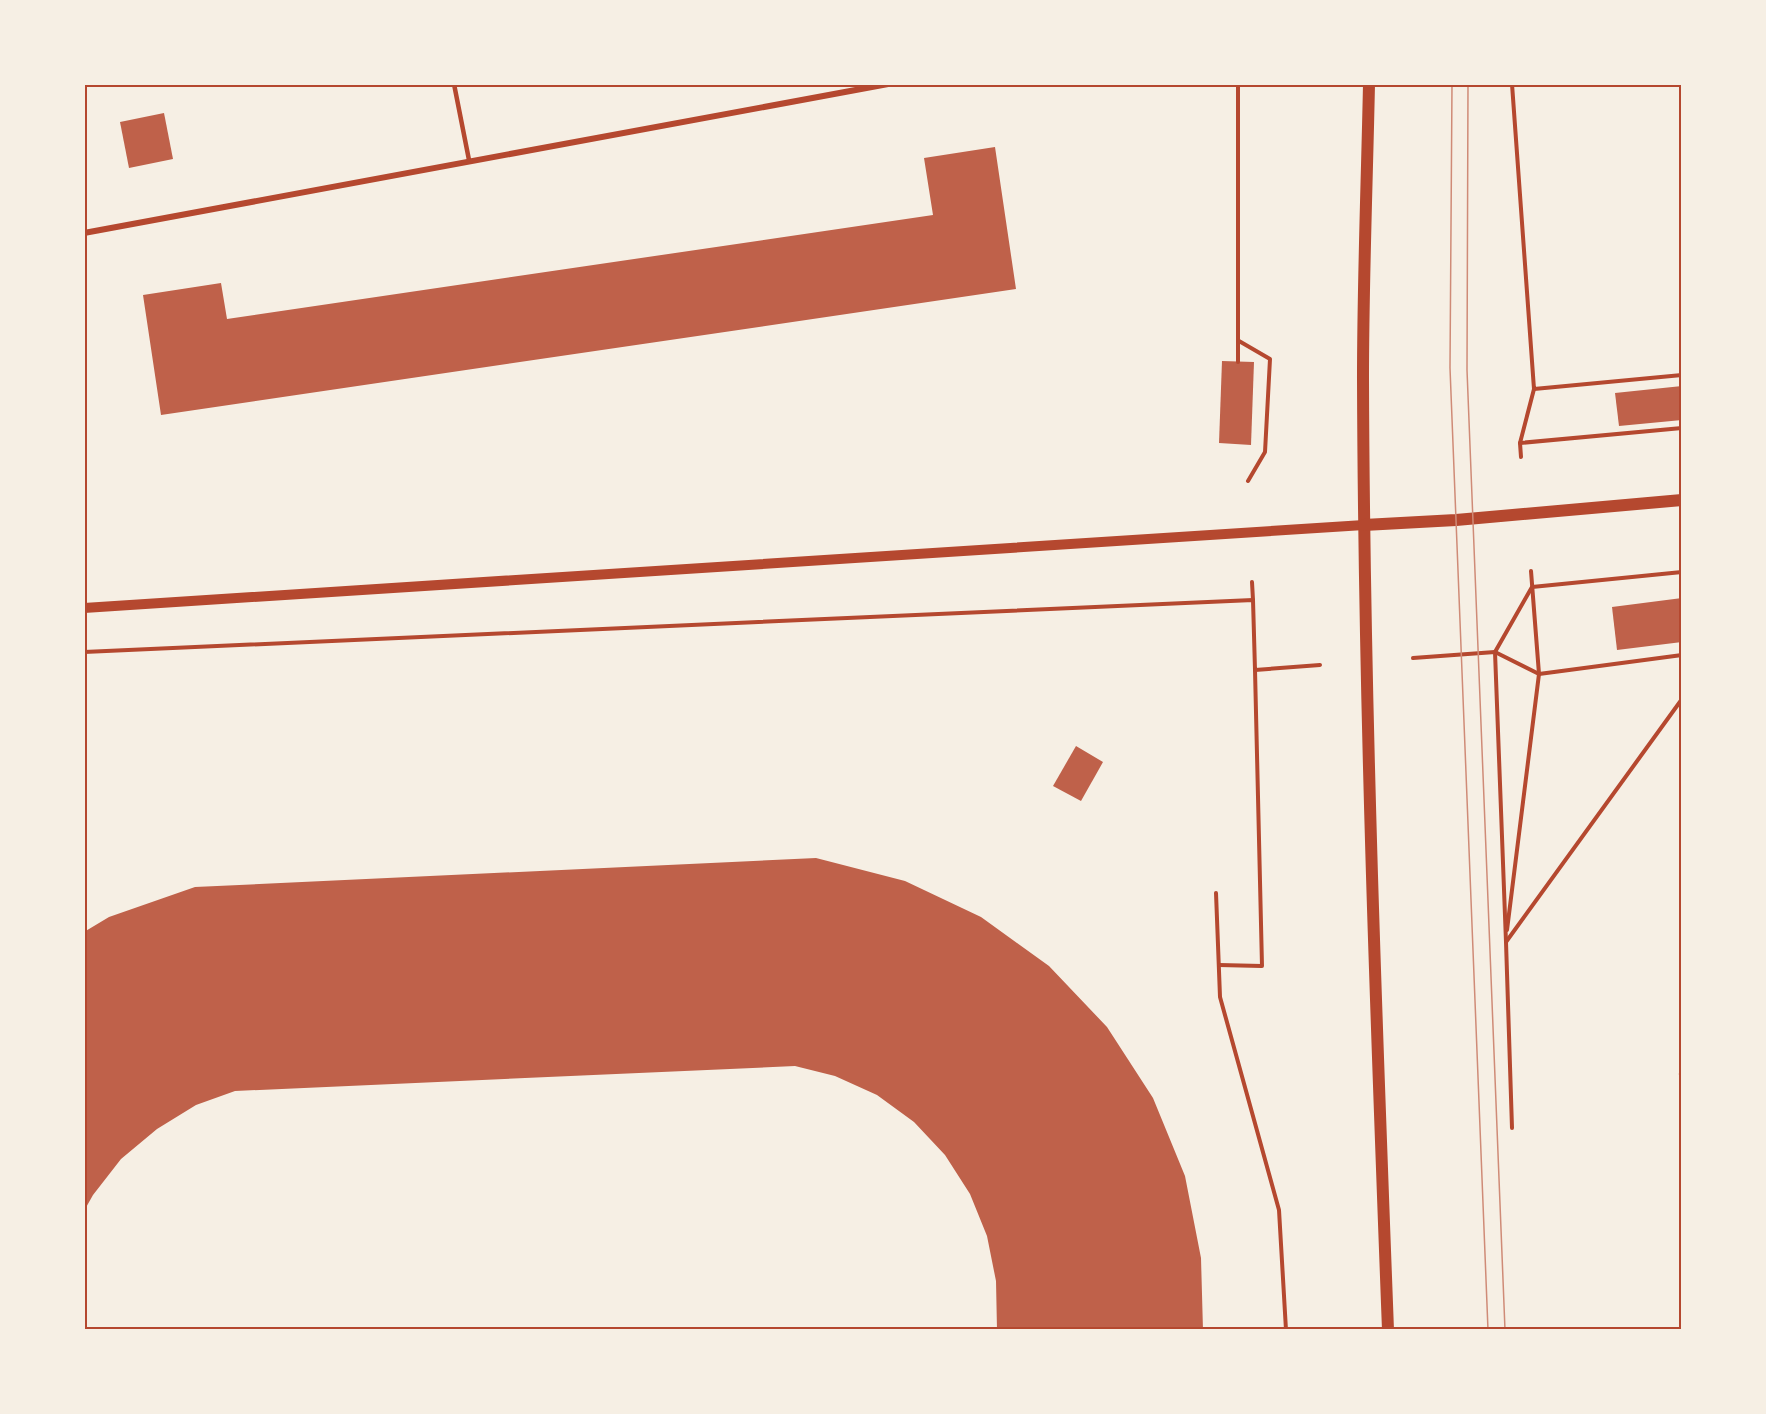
<svg xmlns="http://www.w3.org/2000/svg" width="1766" height="1414" font-family="'Roboto Condensed',sans-serif">
	<rect width="100%" height="100%" fill="#f6efe4"/>
	<!-- building -->
	<g fill="#bf614a">
		<path d="M164,113l9,46 -44,9 -9,-46z"/>
		<path d="M995,147l21,142 -855,126 -18,-120 78,-12 6,36 706,-104 -9,-57z"/>
		<path d="M1222,361l32,1 -3,83 -32,-2z"/>
		<path d="M1682,386v34l-63,6 -4,-33z"/>
		<path d="M1682,598v44l-65,8 -5,-43z"/>
		<path d="M1076,746l27,16 -22,39 -28,-15z"/>
		<path d="M816,858l89,23 76,36 68,49 58,61 46,71 32,78 16,82 2,72h-206l-1,-49 -9,-45 -17,-42 -25,-39 -31,-33 -37,-27 -42,-19 -40,-10 -560,25 -39,14 -39,24 -36,30 -28,36 -9,16v-279l25,-15 86,-30z"/>
	</g>
	<g fill="none" stroke-linecap="round" stroke-linejoin="round">
		<!-- path -->
		<g stroke="#b5482f" stroke-width="4">
			<path d="M1238,84v278"/>
			<path d="M1512,84l22,305 148,-14"/>
			<path d="M1239,341l31,18 -5,93 -17,29"/>
			<path d="M1520,443l162,-15"/>
			<path d="M1521,457l-1,-14 14,-54"/>
			<path d="M1252,582l1,18"/>
			<path d="M84,652l1169,-52 2,70 65,-5"/>
			<path d="M1413,658l82,-6 44,22 143,-19"/>
			<path d="M1216,893l4,104 59,213 7,120"/>
			<path d="M1507,930l32,-256 -8,-103"/>
			<path d="M1506,942l-11,-290 37,-65 150,-15"/>
			<path d="M1219,965l43,1 -7,-296"/>
			<path d="M1512,1128l-6,-186 176,-243"/>
		</g>
		<!-- service -->
		<g stroke="#b5482f" stroke-width="4.5">
			<path d="M454,84l15,76"/>
			<path d="M1681,1074h1"/>
		</g>
		<!-- minor -->
		<path stroke="#b5482f" stroke-width="6" d="M84,233l804,-149"/>
		<!-- tertiary -->
		<path stroke="#b5482f" stroke-width="10" d="M84,608l1280,-83"/>
		<!-- secondary -->
		<g stroke="#b5482f" stroke-width="12">
			<path d="M1369,84c-2,98 -6,196 -6,294 1,318 13,635 25,952"/>
			<path d="M1364,525l92,-5 226,-20"/>
		</g>
		<!-- tram -->
		<g stroke="#cf8b77" stroke-width="1.5">
			<path d="M1452,84l-2,284 38,962"/>
			<path d="M1468,84l-1,286 38,960"/>
		</g>
	</g>
	<!-- border -->
	<rect width="1766" height="1414" fill="none" stroke="#f6efe4" stroke-width="171"/>
	<rect x="86" y="86" width="1594" height="1242" fill="none" stroke="#b5482f" stroke-width="2"/>
</svg>
